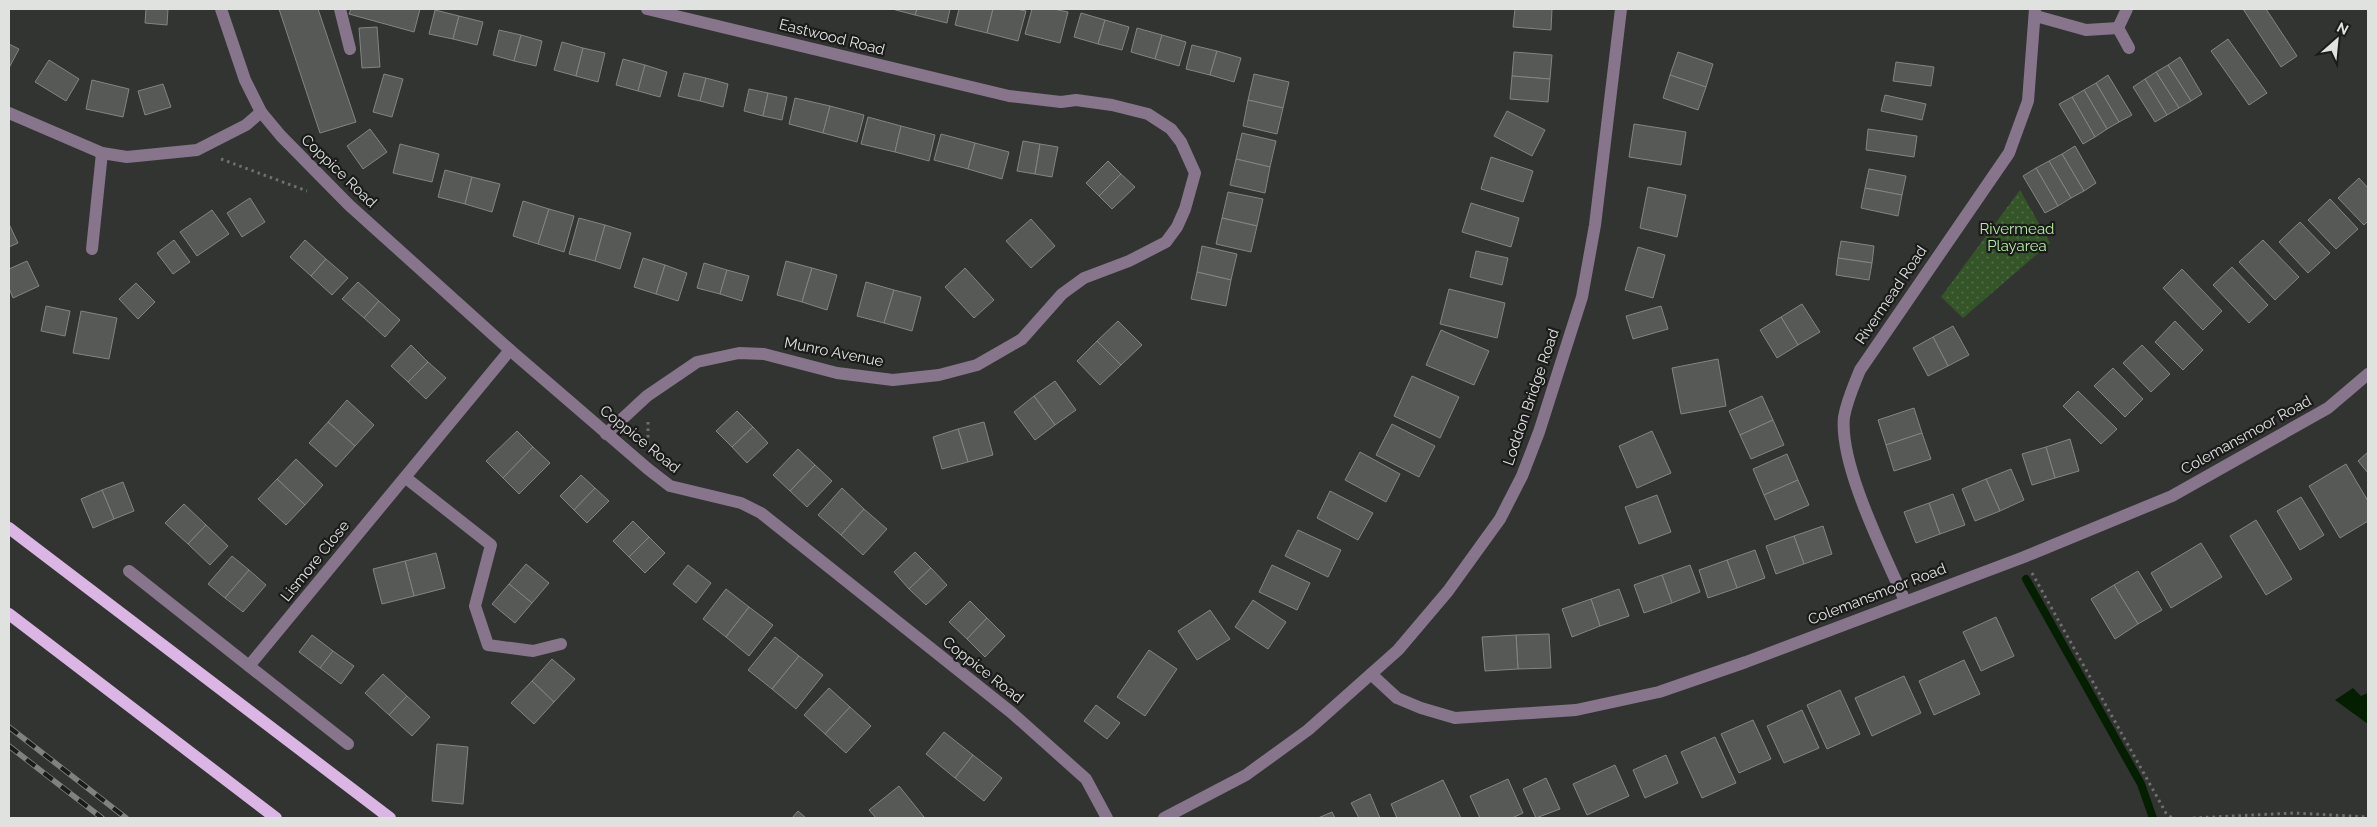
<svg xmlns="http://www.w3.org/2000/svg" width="2377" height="827" font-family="Raleway,sans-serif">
	<defs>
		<pattern id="grass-dots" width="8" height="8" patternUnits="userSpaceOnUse" patternTransform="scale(1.25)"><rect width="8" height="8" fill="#345527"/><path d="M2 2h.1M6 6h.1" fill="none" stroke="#516d46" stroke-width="1.8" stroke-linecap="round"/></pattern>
	</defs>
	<rect width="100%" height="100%" fill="#323431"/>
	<!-- grass -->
	<path fill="url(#grass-dots)" d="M2020,190l30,53 -87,75 -22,-21z"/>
	<!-- water -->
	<path fill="#041e00" d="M2353,688l8,8 7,-3v31l-33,-24z"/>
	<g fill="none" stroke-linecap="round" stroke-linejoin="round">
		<!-- stream -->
		<path stroke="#041e00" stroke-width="8" d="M2026,579l115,205 12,34"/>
	</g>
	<!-- building -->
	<g fill="#565955" stroke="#828581">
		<path d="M146,9h22l-1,16 -22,-2z"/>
		<path d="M279,9h39l38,113 -36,11z"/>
		<path d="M351,9h69l-6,23 -65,-18z"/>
		<path d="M892,9h25l-2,6z"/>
		<path d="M917,9h33l-3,14 -32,-8z"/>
		<path d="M959,9h34l-6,24 -32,-8z"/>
		<path d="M993,9h23l10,2 -8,30 -31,-8z"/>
		<path d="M1032,9h21l15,3 -8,31 -35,-9z"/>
		<path d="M1515,9h37l-1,21 -38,-3z"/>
		<path d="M2243,9h23l31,47 -16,11z"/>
		<path d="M435,10l24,6 -6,23 -24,-5z"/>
		<path d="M1081,13l24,7 -7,24 -24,-7z"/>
		<path d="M459,16l24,6 -6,23 -24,-6z"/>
		<path d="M1105,20l24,7 -7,23 -24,-6z"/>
		<path d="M377,27l3,40 -18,1 -3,-40z"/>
		<path d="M1137,28l25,7 -7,24 -24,-7z"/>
		<path d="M499,30l22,5 -7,26 -21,-6z"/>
		<path d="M521,35l21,6 -6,25 -22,-5z"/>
		<path d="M1162,35l24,7 -7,24 -24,-7z"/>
		<path d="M2228,39l39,54 -18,12 -38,-54z"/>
		<path d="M562,42l21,6 -7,28 -22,-6z"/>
		<path d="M9,44l10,5 -10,19z"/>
		<path d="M1192,45l25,6 -7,24 -24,-6z"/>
		<path d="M583,48l22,5 -7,29 -22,-6z"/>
		<path d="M1217,51l24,7 -7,24 -24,-7z"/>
		<path d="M1514,52l38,3 -2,24 -38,-3z"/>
		<path d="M1678,52l35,12 -7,23 -36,-12z"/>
		<path d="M2180,57l22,37 -11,7 -23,-36z"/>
		<path d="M623,59l22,6 -7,26 -22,-6z"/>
		<path d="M49,60l30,19 -13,22 -31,-19z"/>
		<path d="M1896,62l38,5 -3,19 -38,-5z"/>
		<path d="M645,65l22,7 -7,25 -22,-6z"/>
		<path d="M2168,65l23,36 -12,7 -23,-36z"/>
		<path d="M2156,72l23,36 -12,7 -22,-36z"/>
		<path d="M684,73l22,5 -6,23 -22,-5z"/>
		<path d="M384,74l19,5 -11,38 -19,-5z"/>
		<path d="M1254,74l35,8 -6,26 -35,-8z"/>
		<path d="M1670,75l36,12 -8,23 -35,-12z"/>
		<path d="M2108,75l24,40 -13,7 -23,-39z"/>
		<path d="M1512,76l38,3 -2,23 -38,-3z"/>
		<path d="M706,78l22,6 -5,23 -23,-6z"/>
		<path d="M2145,79l22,36 -12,7 -22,-35z"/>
		<path d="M92,80l37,9 -6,28 -37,-8z"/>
		<path d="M2096,83l23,39 -12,7 -23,-39z"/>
		<path d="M163,84l8,23 -26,8 -7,-24z"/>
		<path d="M749,89l19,4 -5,23 -19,-5z"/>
		<path d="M2084,90l23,39 -12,8 -23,-40z"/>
		<path d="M768,93l19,4 -5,23 -19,-4z"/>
		<path d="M1885,95l41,9 -4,16 -41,-9z"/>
		<path d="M2072,97l23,40 -12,7 -24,-40z"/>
		<path d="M795,98l35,8 -7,27 -34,-9z"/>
		<path d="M1248,100l35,8 -6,26 -34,-8z"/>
		<path d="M830,106l34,9 -7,27 -34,-9z"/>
		<path d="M1507,111l38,19 -13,26 -38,-20z"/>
		<path d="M868,117l33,9 -6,26 -34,-8z"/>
		<path d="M1634,124l52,8 -5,33 -52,-8z"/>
		<path d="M901,126l34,9 -6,26 -34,-9z"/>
		<path d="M370,129l17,23 -24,17 -16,-23z"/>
		<path d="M1868,129l49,7 -3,21 -48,-7z"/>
		<path d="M1242,133l34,8 -6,26 -34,-8z"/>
		<path d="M941,134l34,9 -7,26 -34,-9z"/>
		<path d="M1023,141l17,3 -5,30 -18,-3z"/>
		<path d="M975,143l34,9 -7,27 -34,-10z"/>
		<path d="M400,144l39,10 -7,28 -39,-9z"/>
		<path d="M1040,144l18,3 -6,30 -17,-3z"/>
		<path d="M2075,146l21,37 -12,8 -22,-37z"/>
		<path d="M2062,154l22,37 -13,7 -22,-37z"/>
		<path d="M1491,157l42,14 -10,31 -42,-13z"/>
		<path d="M1236,159l34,8 -5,26 -35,-8z"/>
		<path d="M1108,161l13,13 -22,22 -13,-13z"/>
		<path d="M2049,161l22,37 -13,8 -22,-38z"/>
		<path d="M2036,168l22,38 -13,7 -22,-37z"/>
		<path d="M1869,169l37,7 -4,19 -37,-7z"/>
		<path d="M445,170l27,7 -7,27 -27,-7z"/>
		<path d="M1121,174l14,13 -23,22 -13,-13z"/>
		<path d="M472,177l28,7 -8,28 -27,-8z"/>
		<path d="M2359,178l9,10v33l-4,4 -26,-27z"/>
		<path d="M1648,187l38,8 -9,42 -37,-9z"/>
		<path d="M1865,188l37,7 -4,21 -37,-8z"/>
		<path d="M1228,192l35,7 -6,27 -35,-8z"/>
		<path d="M250,198l15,24 -23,15 -15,-24z"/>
		<path d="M2330,199l28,30 -22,20 -28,-29z"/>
		<path d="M523,201l26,8 -11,35 -25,-8z"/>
		<path d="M1471,203l48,15 -8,29 -49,-15z"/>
		<path d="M549,209l25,7 -10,36 -26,-8z"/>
		<path d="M212,210l17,24 -32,22 -17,-24z"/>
		<path d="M579,218l26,7 -10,36 -26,-7z"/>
		<path d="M1222,218l35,8 -6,26 -35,-8z"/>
		<path d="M1031,219l24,27 -24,22 -25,-27z"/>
		<path d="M2300,222l30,31 -22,20 -29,-31z"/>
		<path d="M9,224l9,19 -9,4z"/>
		<path d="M605,225l26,8 -11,36 -25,-8z"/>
		<path d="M174,240l16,22 -17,12 -16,-21z"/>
		<path d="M305,240l21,19 -15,17 -21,-19z"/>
		<path d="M2263,240l36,37 -24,23 -36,-38z"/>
		<path d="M1841,241l33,5 -2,17 -34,-5z"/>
		<path d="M1202,246l35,8 -6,26 -34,-8z"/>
		<path d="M1638,247l27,8 -12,43 -28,-8z"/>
		<path d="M1476,251l32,7 -6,27 -32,-8z"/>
		<path d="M643,258l22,7 -9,29 -22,-7z"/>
		<path d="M1838,258l34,5 -3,17 -33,-5z"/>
		<path d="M326,259l22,19 -16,17 -21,-19z"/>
		<path d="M27,261l12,25 -26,12 -4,-10v-19z"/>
		<path d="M786,261l26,7 -10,34 -25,-7z"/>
		<path d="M704,263l23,7 -7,24 -23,-6z"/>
		<path d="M665,265l22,8 -9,28 -22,-7z"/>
		<path d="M2232,267l36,38 -19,18 -36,-38z"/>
		<path d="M812,268l25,7 -10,35 -25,-8z"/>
		<path d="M965,268l29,32 -20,18 -29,-31z"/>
		<path d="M2182,269l40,42 -19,19 -40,-42z"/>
		<path d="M727,270l22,6 -7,25 -22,-7z"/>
		<path d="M1197,272l34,8 -5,26 -35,-7z"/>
		<path d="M358,282l21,19 -15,17 -22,-19z"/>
		<path d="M866,282l28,8 -10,33 -27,-7z"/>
		<path d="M136,283l19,19 -17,17 -19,-20z"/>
		<path d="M1449,289l56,14 -8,35 -57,-14z"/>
		<path d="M894,290l27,7 -9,34 -28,-8z"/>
		<path d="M379,301l21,19 -15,17 -21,-19z"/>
		<path d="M1802,304l18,28 -22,13 -17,-28z"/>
		<path d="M46,306l24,5 -5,25 -24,-5z"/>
		<path d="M1661,306l7,23 -35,10 -7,-23z"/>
		<path d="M81,311l36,7 -8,41 -36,-6z"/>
		<path d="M1781,317l17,28 -21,13 -17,-28z"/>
		<path d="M1118,321l24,24 -21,20 -24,-24z"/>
		<path d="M2175,321l28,29 -20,20 -28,-28z"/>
		<path d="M1953,326l16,29 -21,11 -15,-29z"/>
		<path d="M1441,330l48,21 -15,34 -48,-20z"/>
		<path d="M1933,337l15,29 -20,10 -15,-28z"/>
		<path d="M1097,341l24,24 -21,20 -23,-24z"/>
		<path d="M411,345l17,17 -20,20 -17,-16z"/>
		<path d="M2142,345l28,29 -19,18 -28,-29z"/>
		<path d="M1718,359l8,47 -45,8 -9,-46z"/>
		<path d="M428,362l18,16 -20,21 -18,-17z"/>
		<path d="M2113,368l30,31 -18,18 -31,-31z"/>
		<path d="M1412,376l47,21 -19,41 -46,-22z"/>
		<path d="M1055,381l21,29 -21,15 -21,-29z"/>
		<path d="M2078,391l39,38 -16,15 -38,-38z"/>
		<path d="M1034,396l21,29 -20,15 -21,-28z"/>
		<path d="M1762,396l11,24 -33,15 -11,-24z"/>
		<path d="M347,400l27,25 -19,21 -27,-24z"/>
		<path d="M1914,408l8,25 -36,12 -8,-25z"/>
		<path d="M737,411l16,16 -21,20 -16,-16z"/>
		<path d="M1773,420l11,25 -33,14 -11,-24z"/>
		<path d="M328,422l27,24 -19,21 -27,-24z"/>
		<path d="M984,422l9,33 -25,7 -10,-33z"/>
		<path d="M1392,424l43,22 -16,31 -43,-22z"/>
		<path d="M753,427l15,16 -21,20 -15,-16z"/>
		<path d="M958,429l10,33 -26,7 -9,-32z"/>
		<path d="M517,431l16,16 -30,31 -17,-17z"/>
		<path d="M1652,431l19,42 -34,15 -18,-42z"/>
		<path d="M1922,433l9,26 -37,12 -8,-26z"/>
		<path d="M2070,439l9,32 -24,7 -9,-31z"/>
		<path d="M533,447l17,16 -31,31 -16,-16z"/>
		<path d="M2046,447l9,31 -23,7 -10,-31z"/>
		<path d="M798,449l17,16 -25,26 -17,-16z"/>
		<path d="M1360,452l40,22 -14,28 -41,-22z"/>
		<path d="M2368,452v21l-10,-12z"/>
		<path d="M1787,454l11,26 -34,15 -11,-26z"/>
		<path d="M296,459l27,26 -18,20 -28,-26z"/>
		<path d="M2346,464l22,37v20l-28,17 -31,-52z"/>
		<path d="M815,465l17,16 -25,26 -17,-16z"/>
		<path d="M2011,469l13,31 -24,11 -14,-32z"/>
		<path d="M581,475l14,13 -21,22 -14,-14z"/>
		<path d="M277,479l28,26 -19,20 -28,-26z"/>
		<path d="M1986,479l14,32 -25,10 -13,-32z"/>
		<path d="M1798,480l11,25 -34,15 -11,-25z"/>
		<path d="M123,482l11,29 -20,8 -12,-29z"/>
		<path d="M595,488l14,13 -22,22 -13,-13z"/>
		<path d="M842,488l22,21 -23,26 -23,-20z"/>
		<path d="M102,490l12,29 -21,9 -12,-29z"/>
		<path d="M1330,491l43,22 -15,27 -41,-22z"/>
		<path d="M1953,494l12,31 -25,9 -11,-31z"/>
		<path d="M1657,495l14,37 -32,12 -14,-37z"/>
		<path d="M2301,497l23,38 -24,15 -23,-39z"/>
		<path d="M1929,503l11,31 -24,9 -12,-31z"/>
		<path d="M184,504l22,21 -18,19 -23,-21z"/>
		<path d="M864,509l23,20 -24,26 -22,-20z"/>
		<path d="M2256,520l36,59 -26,16 -36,-59z"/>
		<path d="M633,521l16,16 -20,20 -16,-16z"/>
		<path d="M206,525l22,21 -18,19 -22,-21z"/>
		<path d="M1823,526l9,28 -28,10 -10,-28z"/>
		<path d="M1298,530l43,20 -13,27 -43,-21z"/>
		<path d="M1794,536l10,28 -28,10 -10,-28z"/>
		<path d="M649,537l16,16 -20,20 -16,-16z"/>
		<path d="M2201,543l21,34 -51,31 -20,-35z"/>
		<path d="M1755,550l10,28 -28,10 -10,-28z"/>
		<path d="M915,552l16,16 -22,21 -15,-17z"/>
		<path d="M436,553l9,35 -31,8 -9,-35z"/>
		<path d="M232,556l17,14 -24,28 -17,-14z"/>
		<path d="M1727,560l10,28 -29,10 -9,-28z"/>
		<path d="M405,561l9,35 -32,8 -9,-35z"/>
		<path d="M526,564l23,19 -17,20 -23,-19z"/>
		<path d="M688,565l23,18 -15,20 -23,-19z"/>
		<path d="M1272,565l38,18 -13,27 -38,-18z"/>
		<path d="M1690,565l10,27 -28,11 -10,-28z"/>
		<path d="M931,568l16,17 -21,20 -17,-16z"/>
		<path d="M249,570l17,15 -23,27 -18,-14z"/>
		<path d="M2138,571l24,39 -24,14 -24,-39z"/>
		<path d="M1662,575l10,28 -28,10 -10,-28z"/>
		<path d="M509,584l23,19 -17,20 -23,-19z"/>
		<path d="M2114,585l24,39 -23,15 -24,-40z"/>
		<path d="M726,589l23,18 -23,30 -23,-18z"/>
		<path d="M1619,589l10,27 -29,10 -9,-27z"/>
		<path d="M1591,599l9,27 -28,11 -10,-28z"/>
		<path d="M1253,600l33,22 -18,27 -33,-22z"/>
		<path d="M970,601l17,17 -20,21 -18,-17z"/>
		<path d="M749,607l24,18 -24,31 -23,-19z"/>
		<path d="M1210,610l20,29 -33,21 -19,-29z"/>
		<path d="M1996,617l18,39 -33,15 -18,-39z"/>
		<path d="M987,618l18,18 -20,21 -18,-18z"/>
		<path d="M1549,634l2,34 -33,1 -2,-34z"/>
		<path d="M312,635l21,16 -13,17 -21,-16z"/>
		<path d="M1516,635l2,34 -33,2 -3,-34z"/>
		<path d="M775,637l24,19 -27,33 -24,-19z"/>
		<path d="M1149,650l28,19 -32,47 -28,-19z"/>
		<path d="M333,651l21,15 -13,18 -21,-16z"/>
		<path d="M799,656l24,19 -27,34 -24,-20z"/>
		<path d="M552,659l23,20 -21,23 -22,-21z"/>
		<path d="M1964,660l16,34 -46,21 -15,-34z"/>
		<path d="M383,674l24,22 -18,19 -24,-22z"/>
		<path d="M1904,676l17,37 -49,23 -17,-38z"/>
		<path d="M532,681l22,21 -20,22 -23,-21z"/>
		<path d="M829,688l21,19 -25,27 -21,-19z"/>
		<path d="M1840,690l20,44 -33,15 -20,-44z"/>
		<path d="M407,696l23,21 -18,19 -23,-21z"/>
		<path d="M1096,705l24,18 -13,16 -23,-18z"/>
		<path d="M850,707l21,19 -25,27 -21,-19z"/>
		<path d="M1802,710l17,38 -35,15 -17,-37z"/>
		<path d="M1753,720l18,39 -32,14 -18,-39z"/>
		<path d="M944,732l29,23 -18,23 -29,-24z"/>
		<path d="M1715,737l21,46 -34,15 -21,-46z"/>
		<path d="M437,744l31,3 -5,57 -31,-3z"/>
		<path d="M973,755l29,23 -18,23 -29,-23z"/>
		<path d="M1666,755l12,28 -33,15 -12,-28z"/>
		<path d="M1615,765l14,31 -42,19 -14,-31z"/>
		<path d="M1546,778l14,31 -24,9 -13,-29z"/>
		<path d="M1508,779l15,34 -11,5h-32l-10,-22z"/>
		<path d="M1443,780l18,38h-64l-6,-14z"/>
		<path d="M899,786l25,31 -2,1h-46l-7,-8z"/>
		<path d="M1370,794l10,24h-21l-8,-15z"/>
		<path d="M798,811l8,7h-14z"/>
		<path d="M1332,812l3,6h-17z"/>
	</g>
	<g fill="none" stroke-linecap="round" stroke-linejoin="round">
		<!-- path -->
		<g stroke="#6e706d" stroke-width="3" stroke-dasharray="2.5 4" stroke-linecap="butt">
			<path d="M221,159l86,32"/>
			<path d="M648,422v21"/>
			<path d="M2032,573l134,240 6,5"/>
			<path d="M2193,818l101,-5 74,4"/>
		</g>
		<!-- minor -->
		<g stroke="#87758c" stroke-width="12">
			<path d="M221,9l24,71 16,32 20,24 68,69 161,145 138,119 22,17 71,17 20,10 251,200 74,66 21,39"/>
			<path d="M340,9l10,40"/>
			<path d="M2036,16l50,14 32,-2 11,20"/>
			<path d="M2118,28l9,-19"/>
			<path d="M9,113l93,40 25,4 70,-7 49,-25 15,-13"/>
			<path d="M92,249l10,-96"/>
			<path d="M606,434l41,-38 50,-34 42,-9 25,1 73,19 56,7 46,-5 38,-10 45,-26 40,-45 22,-16 45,-17 37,-19 11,-15 8,-18 10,-36 -14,-31 -10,-13 -23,-15 -36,-9 -36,-5 -15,2 -52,-6 -362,-87"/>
			<path d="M406,478l85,67 -16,61 13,39 45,6 28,-7"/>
			<path d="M129,571l120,95"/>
			<path d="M1905,601c-20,-46 -66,-136 -61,-184 3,-17 10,-32 16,-47l149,-217 19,-52 7,-92"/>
			<path d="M1371,674l26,24 24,10 34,10 121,-8 83,-18 87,-30 278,-105 148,-61 156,-88 40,-34"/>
			<path d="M348,744l-99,-78 261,-316"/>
			<path d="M1164,818l82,-43 62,-45 90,-80 50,-59 52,-72 22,-43 17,-44 43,-135 13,-72 26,-216"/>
		</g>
		<!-- major -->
		<g stroke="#dbb6e5" stroke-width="12">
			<path d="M9,528l381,290"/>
			<path d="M9,614l267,204"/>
		</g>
		<!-- rail casing -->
		<g stroke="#80827f" stroke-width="5.5">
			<g id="rail">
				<path d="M9,727l117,91"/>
				<path d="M9,746l93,72"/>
			</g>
		</g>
		<!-- rail -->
		<use href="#rail" stroke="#1a1b1a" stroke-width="4" stroke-dasharray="11" stroke-linecap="butt"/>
	</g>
	<g text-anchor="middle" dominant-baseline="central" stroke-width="4.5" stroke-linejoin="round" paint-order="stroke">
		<!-- street labels -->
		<g font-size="15" fill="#e0e2df" stroke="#1a1b1a">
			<text transform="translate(832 37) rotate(14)">Eastwood Road</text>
			<text transform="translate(339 171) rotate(44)">Coppice Road</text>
			<text transform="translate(1891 295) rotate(-56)">Rivermead Road</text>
			<text transform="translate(834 352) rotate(11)">Munro Avenue</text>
			<text transform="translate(1531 397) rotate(-71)">Loddon Bridge Road</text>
			<text transform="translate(2246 435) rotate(-29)">Colemansmoor Road</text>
			<text transform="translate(640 439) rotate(39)">Coppice Road</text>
			<text transform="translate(315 561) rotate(-51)">Lismore Close</text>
			<text transform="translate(1877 594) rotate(-21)">Colemansmoor Road</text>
			<text transform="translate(983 670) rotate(38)">Coppice Road</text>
		</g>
		<!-- park labels -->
		<g font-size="15" fill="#b4ed9f" stroke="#1a1b1a">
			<text x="2017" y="229">Rivermead<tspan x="2017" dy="17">Playarea</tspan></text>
		</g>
	</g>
	<!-- border -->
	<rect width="2377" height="827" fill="none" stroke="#e0e2df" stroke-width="20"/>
	<!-- north arrow -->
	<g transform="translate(2337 40) rotate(27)" stroke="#1a1b1a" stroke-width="4" paint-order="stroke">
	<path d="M0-4L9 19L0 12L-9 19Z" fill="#e0e2df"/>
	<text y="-8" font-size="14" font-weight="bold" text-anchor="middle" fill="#e0e2df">N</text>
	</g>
</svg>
